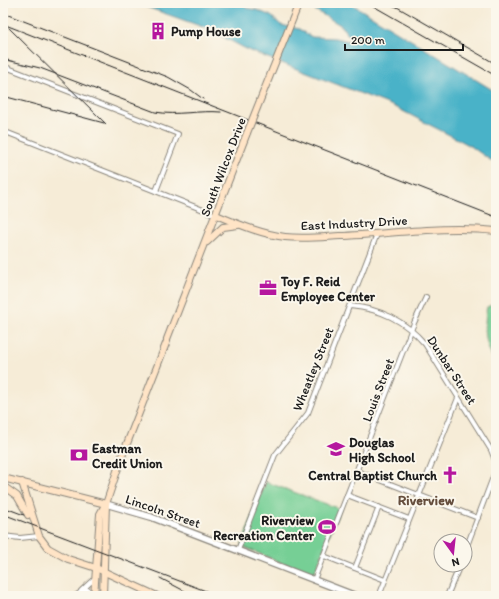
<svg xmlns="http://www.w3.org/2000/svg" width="499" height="599" font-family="Itim,sans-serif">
	<rect width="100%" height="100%" fill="#fbf7ec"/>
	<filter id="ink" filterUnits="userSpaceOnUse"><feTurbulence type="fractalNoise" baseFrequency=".025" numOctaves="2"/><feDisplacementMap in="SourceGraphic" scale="8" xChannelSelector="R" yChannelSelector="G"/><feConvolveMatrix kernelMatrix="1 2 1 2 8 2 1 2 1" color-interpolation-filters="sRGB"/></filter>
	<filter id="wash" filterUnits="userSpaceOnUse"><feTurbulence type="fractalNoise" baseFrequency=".012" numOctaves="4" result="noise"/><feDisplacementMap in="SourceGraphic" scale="16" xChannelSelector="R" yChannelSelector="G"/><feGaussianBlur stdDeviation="0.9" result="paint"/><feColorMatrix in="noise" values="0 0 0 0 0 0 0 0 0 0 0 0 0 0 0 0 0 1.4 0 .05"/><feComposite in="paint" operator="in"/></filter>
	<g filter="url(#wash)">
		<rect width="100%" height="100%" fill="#f6ecd7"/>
		<!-- green -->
		<g fill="#76cf95" stroke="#497658">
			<path d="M496,303v61c-11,-17 -13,-37 -9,-57z"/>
			<path d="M266,482l74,27 -27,67 -72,-30z"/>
		</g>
		<!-- water -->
		<path fill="#4ab2c8" stroke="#336772" d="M135,3h107l4,5 11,2 14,6 10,9 18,4 13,8 23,1 14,3 4,-4 -7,-4 -4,-7 -39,-23h47l146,89v72l-27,-19 -76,-39 -143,-55 -44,-23z"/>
	</g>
	<g filter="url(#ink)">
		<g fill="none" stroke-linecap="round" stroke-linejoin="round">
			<!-- minor casing -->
			<g stroke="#89847a" stroke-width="6">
				<g id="minor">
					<path d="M3,66l175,68 -22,57"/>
					<path d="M3,131l213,84"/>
					<path d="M350,306c31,3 54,14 75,38l66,106 4,10v12l-30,79"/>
					<path d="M357,471l121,47"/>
					<path d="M347,495l62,24"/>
					<path d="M3,536l17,2 19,-2"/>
					<path d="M238,550l37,-95 33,-42 69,-179"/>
					<path d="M324,556l61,24"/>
					<path d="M355,568l24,-61"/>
					<path d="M314,580l100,-257 12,-26"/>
					<path d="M81,591l14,-13"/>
					<path d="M75,596l11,-7 8,5"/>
					<path d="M379,596l79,-198"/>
					<path d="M447,596l13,-31"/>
				</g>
			</g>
			<!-- tertiary casing -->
			<g stroke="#89847a" stroke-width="8">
				<path id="tertiary" d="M106,504l45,13 205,79"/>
			</g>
			<!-- secondary casing -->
			<g stroke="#89847a" stroke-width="8">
				<g id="secondary">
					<path d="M216,215c22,9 45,19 69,22 19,2 37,0 55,-1 52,-2 104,-11 156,-5"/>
					<path d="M207,242l16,-15 15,-2"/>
					<path d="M167,339l80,-206"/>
					<path d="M3,478l103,26"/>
					<path d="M22,482l17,54 9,12 20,11 28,9 61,28"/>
					<path d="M3,486l14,10 11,19"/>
					<path d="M94,596l6,-82 5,-9"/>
					<path d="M103,596l3,-92 15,-45 46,-118"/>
				</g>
			</g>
			<!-- minor -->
			<use href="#minor" stroke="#fff" stroke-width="4"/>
			<!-- tertiary -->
			<use href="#tertiary" stroke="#fff" stroke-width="5.5"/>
			<!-- secondary -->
			<use href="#secondary" stroke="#ffe4c6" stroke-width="6"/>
			<!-- rail -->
			<g stroke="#1c1c1c" stroke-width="1">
				<path d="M368,3l128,73"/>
				<path d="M385,3l12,4 99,57"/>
				<path d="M3,13l165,64 23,13 12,9"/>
				<path d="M3,24l493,193"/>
				<path d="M9,28l97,96"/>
				<path d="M3,59l37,9 115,44c22,4 44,-2 66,0"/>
				<path d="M3,96l101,27"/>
				<path d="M3,507l21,8"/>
				<path d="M3,514l216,82"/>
				<path d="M160,578l34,18"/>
			</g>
			<!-- secondary-bridge casing -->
			<g stroke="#89847a" stroke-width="8" stroke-linecap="butt">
				<path id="secondary-bridge" d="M247,133l52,-130"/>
			</g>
			<!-- secondary-bridge -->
			<use href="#secondary-bridge" stroke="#ffe4c6" stroke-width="6"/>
		</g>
	</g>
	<!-- icons -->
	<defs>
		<g id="building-bare" transform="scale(1.38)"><path d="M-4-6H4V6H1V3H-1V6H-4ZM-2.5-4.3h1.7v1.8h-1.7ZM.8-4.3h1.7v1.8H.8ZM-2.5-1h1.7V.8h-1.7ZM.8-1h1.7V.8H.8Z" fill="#b5179e" stroke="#fbf7ec" stroke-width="2.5" paint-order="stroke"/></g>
		<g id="office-bare" transform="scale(1.38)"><path d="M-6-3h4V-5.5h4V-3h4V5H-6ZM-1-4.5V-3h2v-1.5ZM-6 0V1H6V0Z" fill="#b5179e" stroke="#fbf7ec" stroke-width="2.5" paint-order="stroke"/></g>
		<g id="school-bare" transform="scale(1.38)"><path d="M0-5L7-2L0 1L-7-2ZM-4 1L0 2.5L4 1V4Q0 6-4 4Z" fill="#b5179e" stroke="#fbf7ec" stroke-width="2.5" paint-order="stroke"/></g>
		<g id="bank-bare" transform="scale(1.38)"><path d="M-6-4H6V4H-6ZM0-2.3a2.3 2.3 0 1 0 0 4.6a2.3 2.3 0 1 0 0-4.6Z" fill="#b5179e" stroke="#fbf7ec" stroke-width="2.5" paint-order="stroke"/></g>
		<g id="church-bare" transform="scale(1.38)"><path d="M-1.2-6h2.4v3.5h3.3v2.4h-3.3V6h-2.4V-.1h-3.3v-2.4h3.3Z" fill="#b5179e" stroke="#fbf7ec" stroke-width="2.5" paint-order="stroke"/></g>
		<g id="stadium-bare" transform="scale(1.38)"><path d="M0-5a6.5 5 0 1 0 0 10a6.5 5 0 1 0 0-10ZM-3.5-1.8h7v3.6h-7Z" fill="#b5179e" stroke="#fbf7ec" stroke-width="2.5" paint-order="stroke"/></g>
	</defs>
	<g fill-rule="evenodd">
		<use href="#building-bare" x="158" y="31"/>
		<use href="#office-bare" x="268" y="288"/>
		<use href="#school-bare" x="336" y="449"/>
		<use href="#bank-bare" x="79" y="455"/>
		<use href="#church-bare" x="450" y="475"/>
		<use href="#stadium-bare" x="327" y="527"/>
	</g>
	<g text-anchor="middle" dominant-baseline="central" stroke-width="4" stroke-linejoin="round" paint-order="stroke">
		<!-- poi labels -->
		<g font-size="13" font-weight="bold" fill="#1c1c1c" stroke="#fbf7ec" text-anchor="start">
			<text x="171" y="31">Pump House</text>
			<text x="281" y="281">Toy F. Reid<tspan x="281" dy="15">Employee Center</tspan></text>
			<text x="349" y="442">Douglas<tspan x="349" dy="15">High School</tspan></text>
			<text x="92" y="448">Eastman<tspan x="92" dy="15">Credit Union</tspan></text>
			<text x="437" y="475" text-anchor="end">Central Baptist Church</text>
			<text x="314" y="520" text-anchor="end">Riverview<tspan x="314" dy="15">Recreation Center</tspan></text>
		</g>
		<!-- street labels -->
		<g font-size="13" fill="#1c1c1c" stroke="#fbf7ec">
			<text transform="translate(223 167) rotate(-69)">South Wilcox Drive</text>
			<text transform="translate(354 223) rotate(-3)">East Industry Drive</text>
			<text transform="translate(313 369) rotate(-68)">Wheatley Street</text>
			<text transform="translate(452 370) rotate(57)">Dunbar Street</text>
			<text transform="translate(378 390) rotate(-69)">Louis Street</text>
			<text transform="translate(163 511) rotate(19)">Lincoln Street</text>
		</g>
		<!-- neighbourhood labels -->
		<g font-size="14" font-weight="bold" fill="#654e3d" stroke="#fbf7ec">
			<text x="426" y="500">Riverview</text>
		</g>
	</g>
	<!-- margin -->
	<rect width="499" height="599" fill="none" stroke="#fbf7ec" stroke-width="16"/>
	<!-- north arrow -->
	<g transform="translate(453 553) rotate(165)"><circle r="19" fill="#fbf7ec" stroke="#a29f99"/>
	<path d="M0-3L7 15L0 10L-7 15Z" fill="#b5179e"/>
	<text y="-6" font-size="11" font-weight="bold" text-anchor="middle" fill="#1c1c1c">N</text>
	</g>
	<!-- scale -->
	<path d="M345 44v6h118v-6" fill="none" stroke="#1c1c1c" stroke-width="2"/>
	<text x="351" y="44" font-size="12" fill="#1c1c1c" stroke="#fbf7ec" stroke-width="3" paint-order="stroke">200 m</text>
</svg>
